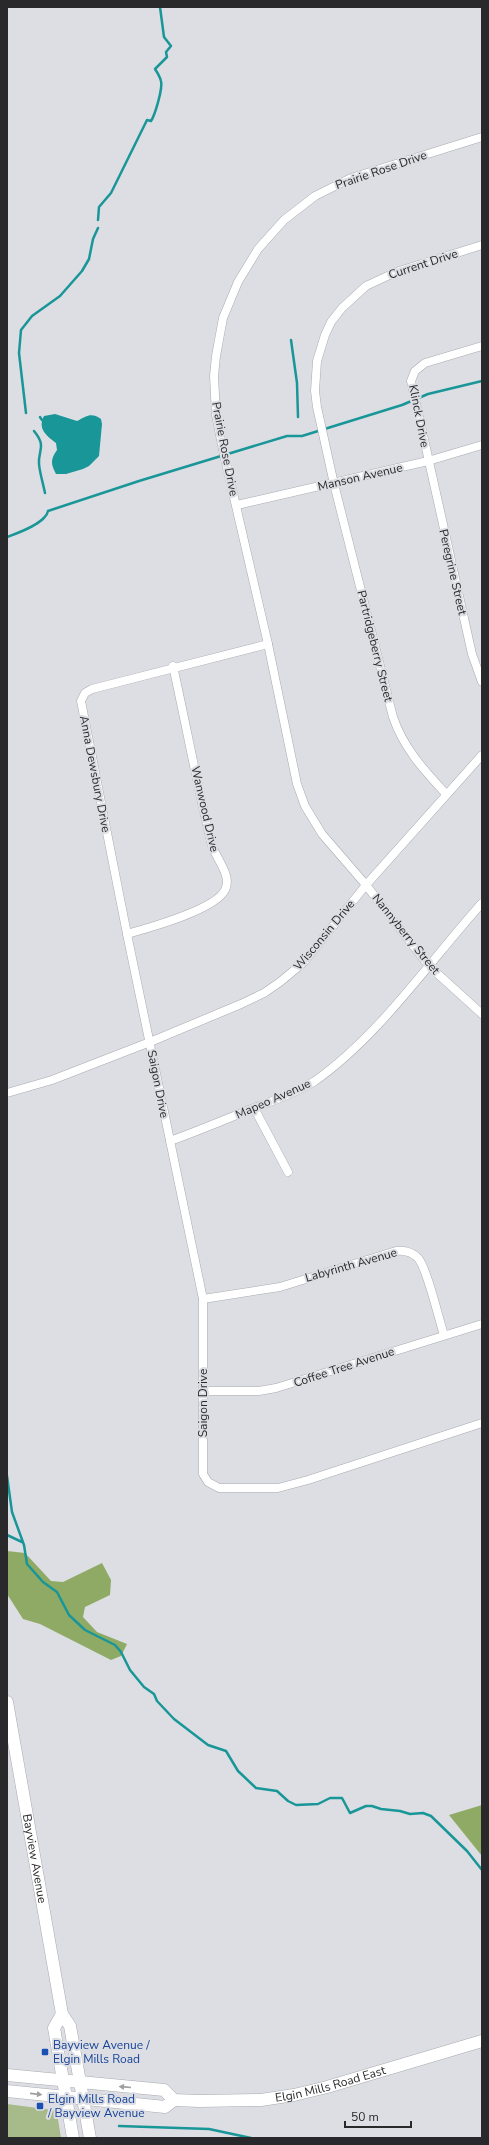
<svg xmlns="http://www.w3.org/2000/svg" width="489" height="2145" font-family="'Nunito Sans',sans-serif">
	<rect width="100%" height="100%" fill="#dcdee3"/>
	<!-- green -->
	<path fill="#a7ba89" d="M7,2104l46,6 4,3 4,25h-54z"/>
	<!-- forest -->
	<g fill="#8faa64">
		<path d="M7,1551l18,2 26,28 12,1 39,-19 9,17 -1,15 -25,12 -2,10 14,15 30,12 -6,12 -10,4 -71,-36 -17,-5 -16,-25z"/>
		<path d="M482,1805v51l-33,-41z"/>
	</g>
	<!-- water -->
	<path fill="#199698" d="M55,414l22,7c10,-5 14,-9 24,-2l1,5 -3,32 -10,10 -6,3 -17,5h-10c-5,-10 -6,-14 1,-24l-1,-7c-9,-7 -19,-14 -12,-27z"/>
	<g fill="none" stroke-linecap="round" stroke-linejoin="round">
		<!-- stream -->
		<g stroke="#199698" stroke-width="2.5">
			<path d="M98,220l1,-13 12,-14 36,-73 4,1c4,-6 12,-33 10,-40 -1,-4 -4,-9 -6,-12l12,-12 -1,-5 5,-6 -7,-9 -4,-30"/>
			<path d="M291,340l6,43 1,34"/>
			<path d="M26,413l-7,-60 2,-23 11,-14 28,-20 22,-25 7,-12 4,-20 5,-11"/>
			<path d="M40,417l2,3"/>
			<path d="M34,431c13,16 4,18 5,33 1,10 4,19 6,29"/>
			<path d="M7,537c11,-4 39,-14 41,-26l91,-30 148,-45h15l100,-31 26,-11 54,-13"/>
			<path d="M7,1476l5,36 12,33 3,19 16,18 14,10 12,23 16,15 30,15 6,7 9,18 14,17 10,7 3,7 17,18 34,26 18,6 12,20 18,17 21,3 11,10 8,4 22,-1 12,-6h12l8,15 16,-7h6l9,3 19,2 10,3 13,-1 8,3 36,35 15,19"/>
			<path d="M7,1535l15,7"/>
			<path d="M119,2126l90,3 42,9"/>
		</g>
		<!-- street casing -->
		<g stroke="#a9abb0" stroke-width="9">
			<g id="street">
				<path d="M482,137l-131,41 -36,18 -31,24 -26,29 -20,33 -15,36 -7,38 -2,20 2,39 7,35 45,194 29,140 8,22 17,28 44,51 63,81 53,48"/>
				<path d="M482,346l-57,17 -10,8 -4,10 61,273 10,28"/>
				<path d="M237,505l191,-44 54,-16"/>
				<path d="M268,644l-176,45 -7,4 -4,8 46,233 76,365v175l5,8 11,6h59l30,-8 174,-57"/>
				<path d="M446,794c-22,-24 -42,-45 -53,-77l-59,-233 -17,-77 -2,-16 2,-30 8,-26 6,-13 11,-14 24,-22 30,-14 86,-27"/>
				<path d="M127,934c21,-6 88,-24 98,-44 8,-15 -11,-33 -14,-48 -14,-58 -25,-117 -38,-176"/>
				<path d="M7,1093l45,-13 98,-38 91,-38 23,-11 16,-11 24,-20 62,-77 116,-130"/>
				<path d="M254,1108l34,64"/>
				<path d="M170,1141c28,-10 56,-22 84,-33 21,-8 42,-15 61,-27 64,-45 115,-120 167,-178"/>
				<path d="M203,1299l77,-12 116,-36c8,-1 16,1 22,7 9,10 21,62 26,77"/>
				<path d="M204,1391h55l17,-3 206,-64"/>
			</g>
		</g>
		<!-- secondary casing -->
		<g stroke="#a9abb0" stroke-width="13">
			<g id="secondary">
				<path id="s1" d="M7,1702l55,312 8,12 20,112"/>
				<path d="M62,2014l-8,14 19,110"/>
				<path id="s2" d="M7,2075l157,15 10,10 25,1 62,-1 33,-5 33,-8 155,-46"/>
				<path d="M7,2091l158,16 9,-7"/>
			</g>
		</g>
		<!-- street -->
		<use href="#street" stroke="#fff" stroke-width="8"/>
		<!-- secondary -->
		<use href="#secondary" stroke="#fff" stroke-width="12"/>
	</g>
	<!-- one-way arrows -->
	<defs><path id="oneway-solid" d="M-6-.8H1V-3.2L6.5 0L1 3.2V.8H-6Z"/></defs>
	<g fill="#9f9fa0">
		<use href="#oneway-solid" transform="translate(125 2087) rotate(-175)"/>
		<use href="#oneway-solid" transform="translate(36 2094) rotate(6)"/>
	</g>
	<!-- markers -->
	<g fill="#1a4fb4" stroke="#dcdee3" stroke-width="1.5">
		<rect x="41" y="2048" width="8" height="8" rx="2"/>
		<rect x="36" y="2102" width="8" height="8" rx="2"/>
	</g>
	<g text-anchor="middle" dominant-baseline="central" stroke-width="4" stroke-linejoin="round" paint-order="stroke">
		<!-- street labels -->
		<g font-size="12" fill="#29292b" stroke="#dcdee3">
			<text transform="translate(381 170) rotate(-19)">Prairie Rose Drive</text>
			<text transform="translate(423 264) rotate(-18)">Current Drive</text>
			<text transform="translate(419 416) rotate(79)">Klinck Drive</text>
			<text transform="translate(225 449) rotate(79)">Prairie Rose Drive</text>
			<text transform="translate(360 477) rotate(-13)">Manson Avenue</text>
			<text transform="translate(453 572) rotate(77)">Peregrine Street</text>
			<text transform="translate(375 646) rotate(76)">Partridgeberry Street</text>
			<text transform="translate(95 774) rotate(79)">Anna Dewsbury Drive</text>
			<text transform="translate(205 809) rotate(77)">Wanwood Drive</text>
			<text transform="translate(406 934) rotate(51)">Nannyberry Street</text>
			<text transform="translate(324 935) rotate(-50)">Wisconsin Drive</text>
			<text transform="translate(158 1084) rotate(79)">Saigon Drive</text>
			<text transform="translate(273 1099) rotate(-24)">Mapeo Avenue</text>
			<text transform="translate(351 1265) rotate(-16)">Labyrinth Avenue</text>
			<text transform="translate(344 1367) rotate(-18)">Coffee Tree Avenue</text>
			<text transform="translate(203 1403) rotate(-90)">Saigon Drive</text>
			<text stroke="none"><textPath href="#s1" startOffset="159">Bayview Avenue</textPath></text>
			<text stroke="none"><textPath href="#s2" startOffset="330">Elgin Mills Road East</textPath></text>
		</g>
		<!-- transit labels -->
		<g font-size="12" fill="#164399" stroke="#dcdee3" text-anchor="start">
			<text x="53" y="2045">Bayview Avenue /<tspan x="53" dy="14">Elgin Mills Road</tspan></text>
			<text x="48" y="2099">Elgin Mills Road<tspan x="48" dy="14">/ Bayview Avenue</tspan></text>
		</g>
	</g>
	<!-- border -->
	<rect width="489" height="2145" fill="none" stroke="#29292b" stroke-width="16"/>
	<!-- scale -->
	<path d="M345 2121v6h66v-6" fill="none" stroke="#29292b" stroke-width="2"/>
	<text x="351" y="2121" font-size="12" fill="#29292b" stroke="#dcdee3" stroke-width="3" paint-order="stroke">50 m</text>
</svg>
